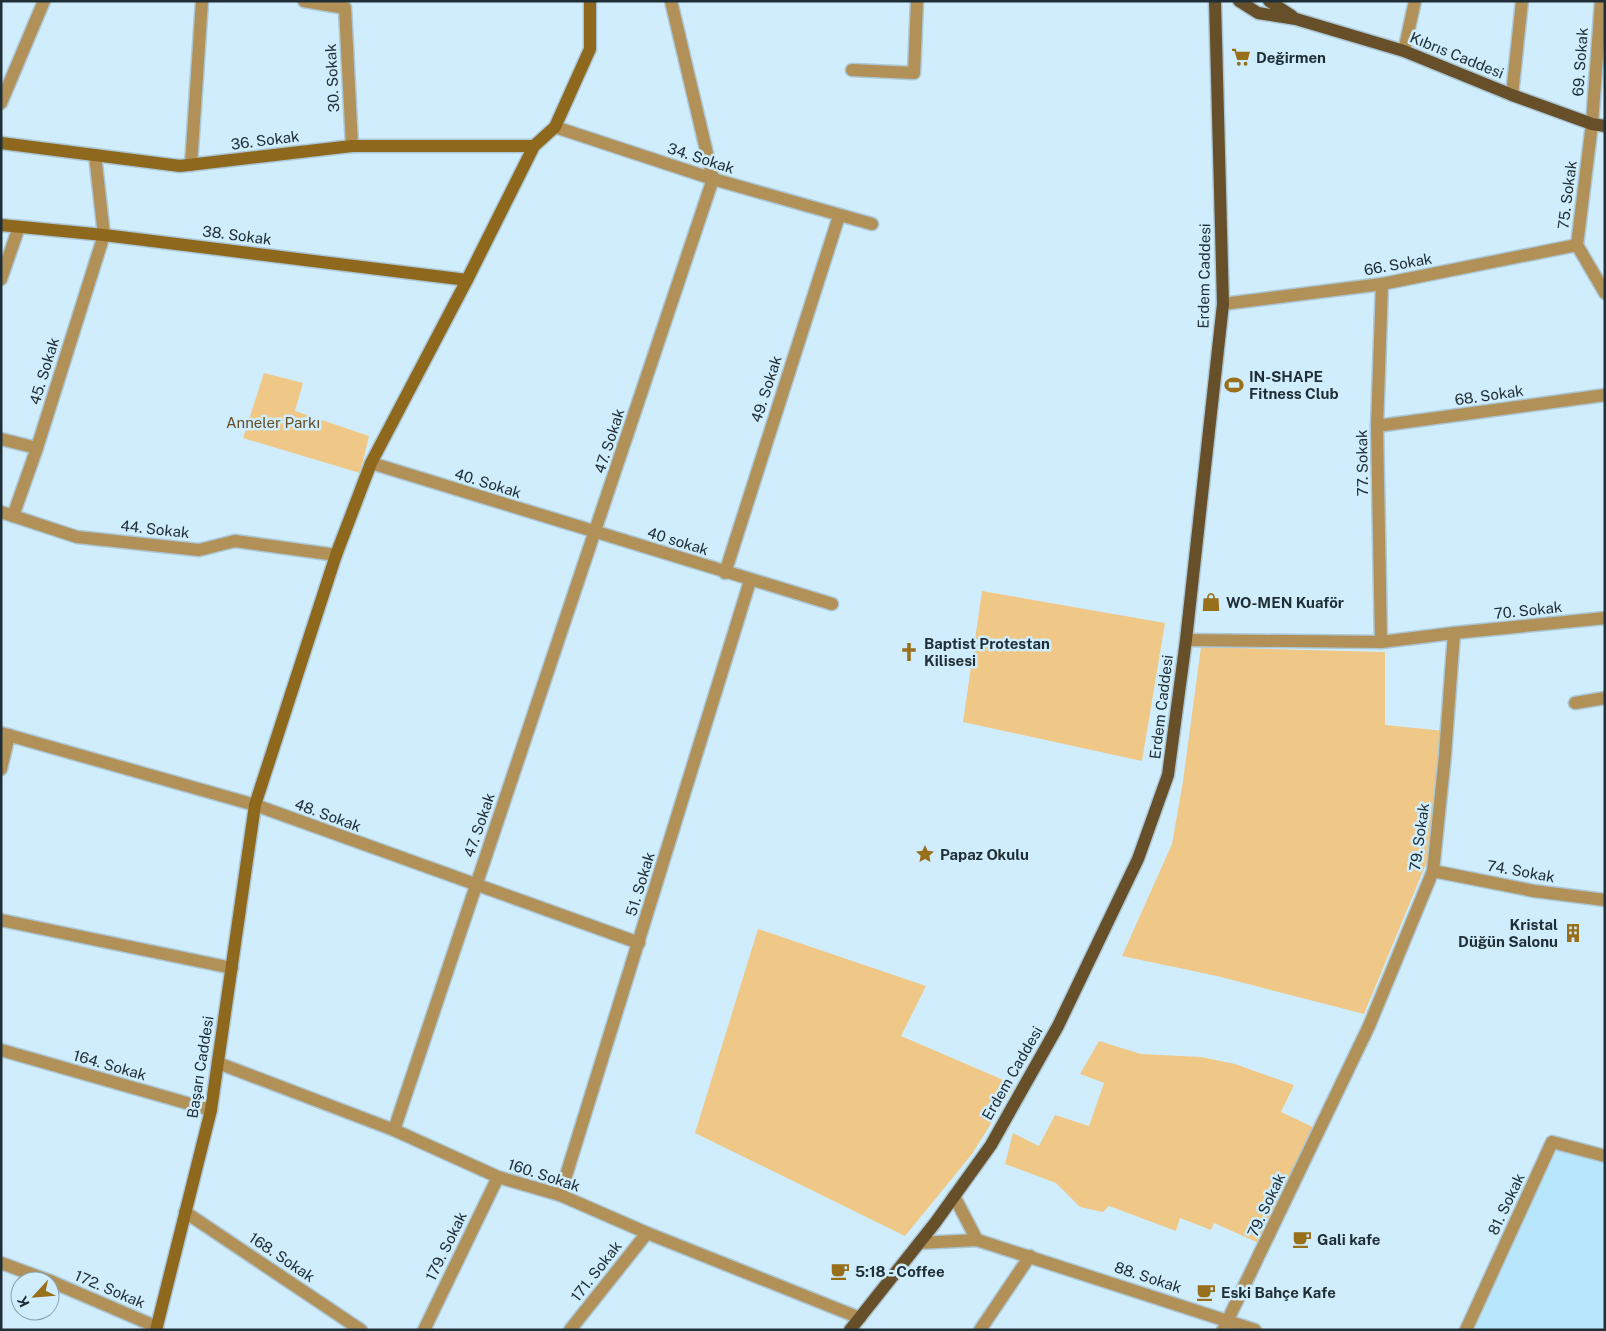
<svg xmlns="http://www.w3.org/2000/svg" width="1606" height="1331" font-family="'Public Sans',sans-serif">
	<rect width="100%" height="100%" fill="#cfedfd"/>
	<!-- built -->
	<path fill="#b7e6fd" d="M1556,1148l49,12v170h-132z"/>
	<!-- green -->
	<g fill="#efc888">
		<path d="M264,373l39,10 -8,28 74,25 -9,37 -117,-35z"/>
		<path d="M982,591l183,32 -23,138 -179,-39z"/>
		<path d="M1201,647l184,5v73l60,6 -17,128 -64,155 -147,-38 -95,-20 50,-112 11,-63z"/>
		<path d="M758,929l168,57 -25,50 114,49 -43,69 -67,82 -210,-103z"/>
		<path d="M1099,1041l42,13 60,3 34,7 59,21 -13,27 36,17 -56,115 -47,-21 -3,7 -31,-12 -4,13 -67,-25 -6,6 -23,-5 -24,-24 -51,-19 8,-31 26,13 16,-31 34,11 15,-43 -24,-9z"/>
	</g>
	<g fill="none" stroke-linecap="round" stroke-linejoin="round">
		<!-- street casing -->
		<g stroke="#acc7d5" stroke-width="15">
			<g id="street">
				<path d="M304,1l41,7 7,138"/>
				<path d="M1601,1l-9,123 -15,121 28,48"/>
				<path d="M1404,51l11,-50"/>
				<path d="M852,70l62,3 3,-72"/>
				<path d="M1512,95l10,-94"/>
				<path d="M1,103l43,-102"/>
				<path d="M555,127l158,52 159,45"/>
				<path d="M191,165l11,-164"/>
				<path d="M1,279l18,-52"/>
				<path d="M1223,304l159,-20 195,-39"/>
				<path d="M1377,426l228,-31"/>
				<path d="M1,439l36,9"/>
				<path d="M371,463l461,141"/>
				<path d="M1,512l76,25 122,13 36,-9 101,14"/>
				<path d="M13,516l24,-68 67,-213 -9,-80"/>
				<path d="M725,573l114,-357"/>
				<path d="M1454,633l151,-15"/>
				<path d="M1186,640l195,2 73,-9 -9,122 -12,116 -64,155 -146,304"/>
				<path d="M1381,642l-4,-216 5,-142"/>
				<path d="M1575,703l30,-5"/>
				<path d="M1,733l254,72 384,138"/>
				<path d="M1,769l8,-34"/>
				<path d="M1433,871l101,20 71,9"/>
				<path d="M1,920l231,48"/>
				<path d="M1,1050l210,60"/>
				<path d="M218,1063l176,67 104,47 62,18 87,38 213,85"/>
				<path d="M394,1130l319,-951 -42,-178"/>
				<path d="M560,1195l190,-614"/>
				<path d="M954,1196l23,44"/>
				<path d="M185,1212l176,118"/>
				<path d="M919,1243l58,-3 278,90"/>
				<path d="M1,1263l49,18"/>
				<path d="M50,1281l107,46"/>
				<path d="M424,1330l74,-153"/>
				<path d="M570,1330l77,-97"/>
				<path d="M980,1330l50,-74"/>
				<path d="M1466,1330l86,-188 53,14"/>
			</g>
		</g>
		<!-- secondary casing -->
		<g stroke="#acc7d5" stroke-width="15">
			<g id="secondary">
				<path d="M1,143l179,23 172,-20h182"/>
				<path d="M1,225l103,10 363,45"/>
				<path d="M156,1330l55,-220 44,-305 81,-250 35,-92 96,-183 67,-134 21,-19 35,-78v-48"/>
			</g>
		</g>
		<!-- primary casing -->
		<g stroke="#acc7d5" stroke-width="15">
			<g id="primary">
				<path d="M1239,1l19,12 38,6 108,32 108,44 80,29 13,2"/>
				<path d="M1269,1l23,15"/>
				<path d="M850,1330l85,-107 56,-78 67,-119 80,-167 30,-84 18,-135 37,-336 -8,-303"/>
			</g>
		</g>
		<!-- street -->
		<use href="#street" stroke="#b29159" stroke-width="12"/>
		<!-- secondary -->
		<use href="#secondary" stroke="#8e681d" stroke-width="12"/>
		<!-- primary -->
		<use href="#primary" stroke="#675029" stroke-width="12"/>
	</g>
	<!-- icons -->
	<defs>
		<g id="supermarket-bare" transform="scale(1.5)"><path d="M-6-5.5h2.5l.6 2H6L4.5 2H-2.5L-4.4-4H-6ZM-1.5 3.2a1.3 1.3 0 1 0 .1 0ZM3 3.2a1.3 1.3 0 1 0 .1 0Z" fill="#986f1b" stroke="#cfedfd" stroke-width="2.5" paint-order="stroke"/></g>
		<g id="stadium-bare" transform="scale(1.5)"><path d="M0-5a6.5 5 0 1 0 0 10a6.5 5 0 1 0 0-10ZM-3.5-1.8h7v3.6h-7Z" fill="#986f1b" stroke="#cfedfd" stroke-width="2.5" paint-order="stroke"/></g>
		<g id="shop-bare" transform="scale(1.5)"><path d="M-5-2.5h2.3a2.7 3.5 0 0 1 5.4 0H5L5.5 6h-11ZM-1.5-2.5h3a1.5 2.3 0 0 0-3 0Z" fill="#986f1b" stroke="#cfedfd" stroke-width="2.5" paint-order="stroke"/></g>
		<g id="church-bare" transform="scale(1.5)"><path d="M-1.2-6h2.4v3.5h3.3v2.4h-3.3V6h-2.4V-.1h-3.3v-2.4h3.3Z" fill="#986f1b" stroke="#cfedfd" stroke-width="2.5" paint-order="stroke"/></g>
		<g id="sight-bare" transform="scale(1.5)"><path d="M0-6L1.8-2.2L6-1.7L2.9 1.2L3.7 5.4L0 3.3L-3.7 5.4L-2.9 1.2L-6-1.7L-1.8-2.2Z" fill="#986f1b" stroke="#cfedfd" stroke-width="2.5" paint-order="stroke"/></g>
		<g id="building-bare" transform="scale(1.5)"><path d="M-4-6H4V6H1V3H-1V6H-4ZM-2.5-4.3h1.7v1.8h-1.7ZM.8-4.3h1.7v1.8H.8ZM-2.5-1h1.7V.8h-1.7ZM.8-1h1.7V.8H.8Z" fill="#986f1b" stroke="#cfedfd" stroke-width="2.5" paint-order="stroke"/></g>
		<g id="cafe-bare" transform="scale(1.5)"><path d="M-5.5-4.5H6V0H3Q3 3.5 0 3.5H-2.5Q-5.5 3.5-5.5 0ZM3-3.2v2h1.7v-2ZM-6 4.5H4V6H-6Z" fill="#986f1b" stroke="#cfedfd" stroke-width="2.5" paint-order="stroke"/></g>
	</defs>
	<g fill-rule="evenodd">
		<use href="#supermarket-bare" x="1241" y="57"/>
		<use href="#stadium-bare" x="1234" y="385"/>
		<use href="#shop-bare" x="1211" y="602"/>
		<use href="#church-bare" x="909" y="652"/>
		<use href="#sight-bare" x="925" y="854"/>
		<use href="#building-bare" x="1573" y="933"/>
		<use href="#cafe-bare" x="1302" y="1239"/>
		<use href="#cafe-bare" x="840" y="1271"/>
		<use href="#cafe-bare" x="1206" y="1292"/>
	</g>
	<g text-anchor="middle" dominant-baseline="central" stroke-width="5" stroke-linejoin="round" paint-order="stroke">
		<!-- street labels -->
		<g font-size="15" fill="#202f36" stroke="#cfedfd">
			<text transform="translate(1457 55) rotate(22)">Kıbrıs Caddesi</text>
			<text transform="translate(1580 62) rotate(-86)">69. Sokak</text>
			<text transform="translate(332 78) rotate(-93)">30. Sokak</text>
			<text transform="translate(265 140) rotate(-7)">36. Sokak</text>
			<text transform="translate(701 158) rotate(18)">34. Sokak</text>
			<text transform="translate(1567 195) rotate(-83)">75. Sokak</text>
			<text transform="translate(237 235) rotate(7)">38. Sokak</text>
			<text transform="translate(1398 264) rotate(-10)">66. Sokak</text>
			<text transform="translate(1204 276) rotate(-89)">Erdem Caddesi</text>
			<text transform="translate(44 371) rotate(-73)">45. Sokak</text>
			<text transform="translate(766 389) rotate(-72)">49. Sokak</text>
			<text transform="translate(1489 395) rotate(-8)">68. Sokak</text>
			<text transform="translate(609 441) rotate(-72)">47. Sokak</text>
			<text transform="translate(1362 463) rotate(-91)">77. Sokak</text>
			<text transform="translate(488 483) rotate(17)">40. Sokak</text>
			<text transform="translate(155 529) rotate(6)">44. Sokak</text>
			<text transform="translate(678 541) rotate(17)">40 sokak</text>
			<text transform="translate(1528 610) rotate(-6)">70. Sokak</text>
			<text transform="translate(1161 707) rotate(-83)">Erdem Caddesi</text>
			<text transform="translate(328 815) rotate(20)">48. Sokak</text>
			<text transform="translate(479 825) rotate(-71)">47. Sokak</text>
			<text transform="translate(1419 837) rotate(-82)">79. Sokak</text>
			<text transform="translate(1521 871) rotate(10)">74. Sokak</text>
			<text transform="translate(640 884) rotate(-73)">51. Sokak</text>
			<text transform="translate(110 1065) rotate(16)">164. Sokak</text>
			<text transform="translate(200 1067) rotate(-81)">Başarı Caddesi</text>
			<text transform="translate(1012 1073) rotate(-60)">Erdem Caddesi</text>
			<text transform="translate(544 1175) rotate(18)">160. Sokak</text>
			<text transform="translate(1506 1204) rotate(-65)">81. Sokak</text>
			<text transform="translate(1266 1205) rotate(-65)">79. Sokak</text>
			<text transform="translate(446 1246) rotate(-64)">179. Sokak</text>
			<text transform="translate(282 1257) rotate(34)">168. Sokak</text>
			<text transform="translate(596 1271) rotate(-52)">171. Sokak</text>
			<text transform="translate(1148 1277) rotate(18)">88. Sokak</text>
			<text transform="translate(110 1289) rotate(23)">172. Sokak</text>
		</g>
		<!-- poi labels -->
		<g font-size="15" font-weight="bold" fill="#202f36" stroke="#cfedfd" text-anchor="start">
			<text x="1256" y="57">Değirmen</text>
			<text x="1249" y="376">IN-SHAPE<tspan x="1249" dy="17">Fitness Club</tspan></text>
			<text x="1226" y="602">WO-MEN Kuaför</text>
			<text x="924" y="643">Baptist Protestan<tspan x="924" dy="17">Kilisesi</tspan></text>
			<text x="940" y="854">Papaz Okulu</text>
			<text x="1558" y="924" text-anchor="end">Kristal<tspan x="1558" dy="17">Düğün Salonu</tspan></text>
			<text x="1317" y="1239">Gali kafe</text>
			<text x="855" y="1271">5:18 - Coffee</text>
			<text x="1221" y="1292">Eski Bahçe Kafe</text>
		</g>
		<!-- park labels -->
		<g font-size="15" fill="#644e27" stroke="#cfedfd">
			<text x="273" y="422">Anneler Parkı</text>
		</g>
	</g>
	<!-- border -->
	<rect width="1606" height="1331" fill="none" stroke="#202f36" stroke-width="5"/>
	<!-- north arrow -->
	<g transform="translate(35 1296) rotate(244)"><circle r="24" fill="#cfedfd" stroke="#89a1ad"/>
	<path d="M0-4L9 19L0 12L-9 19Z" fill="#986f1b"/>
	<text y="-8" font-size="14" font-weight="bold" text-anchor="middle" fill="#202f36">K</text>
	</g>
</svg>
